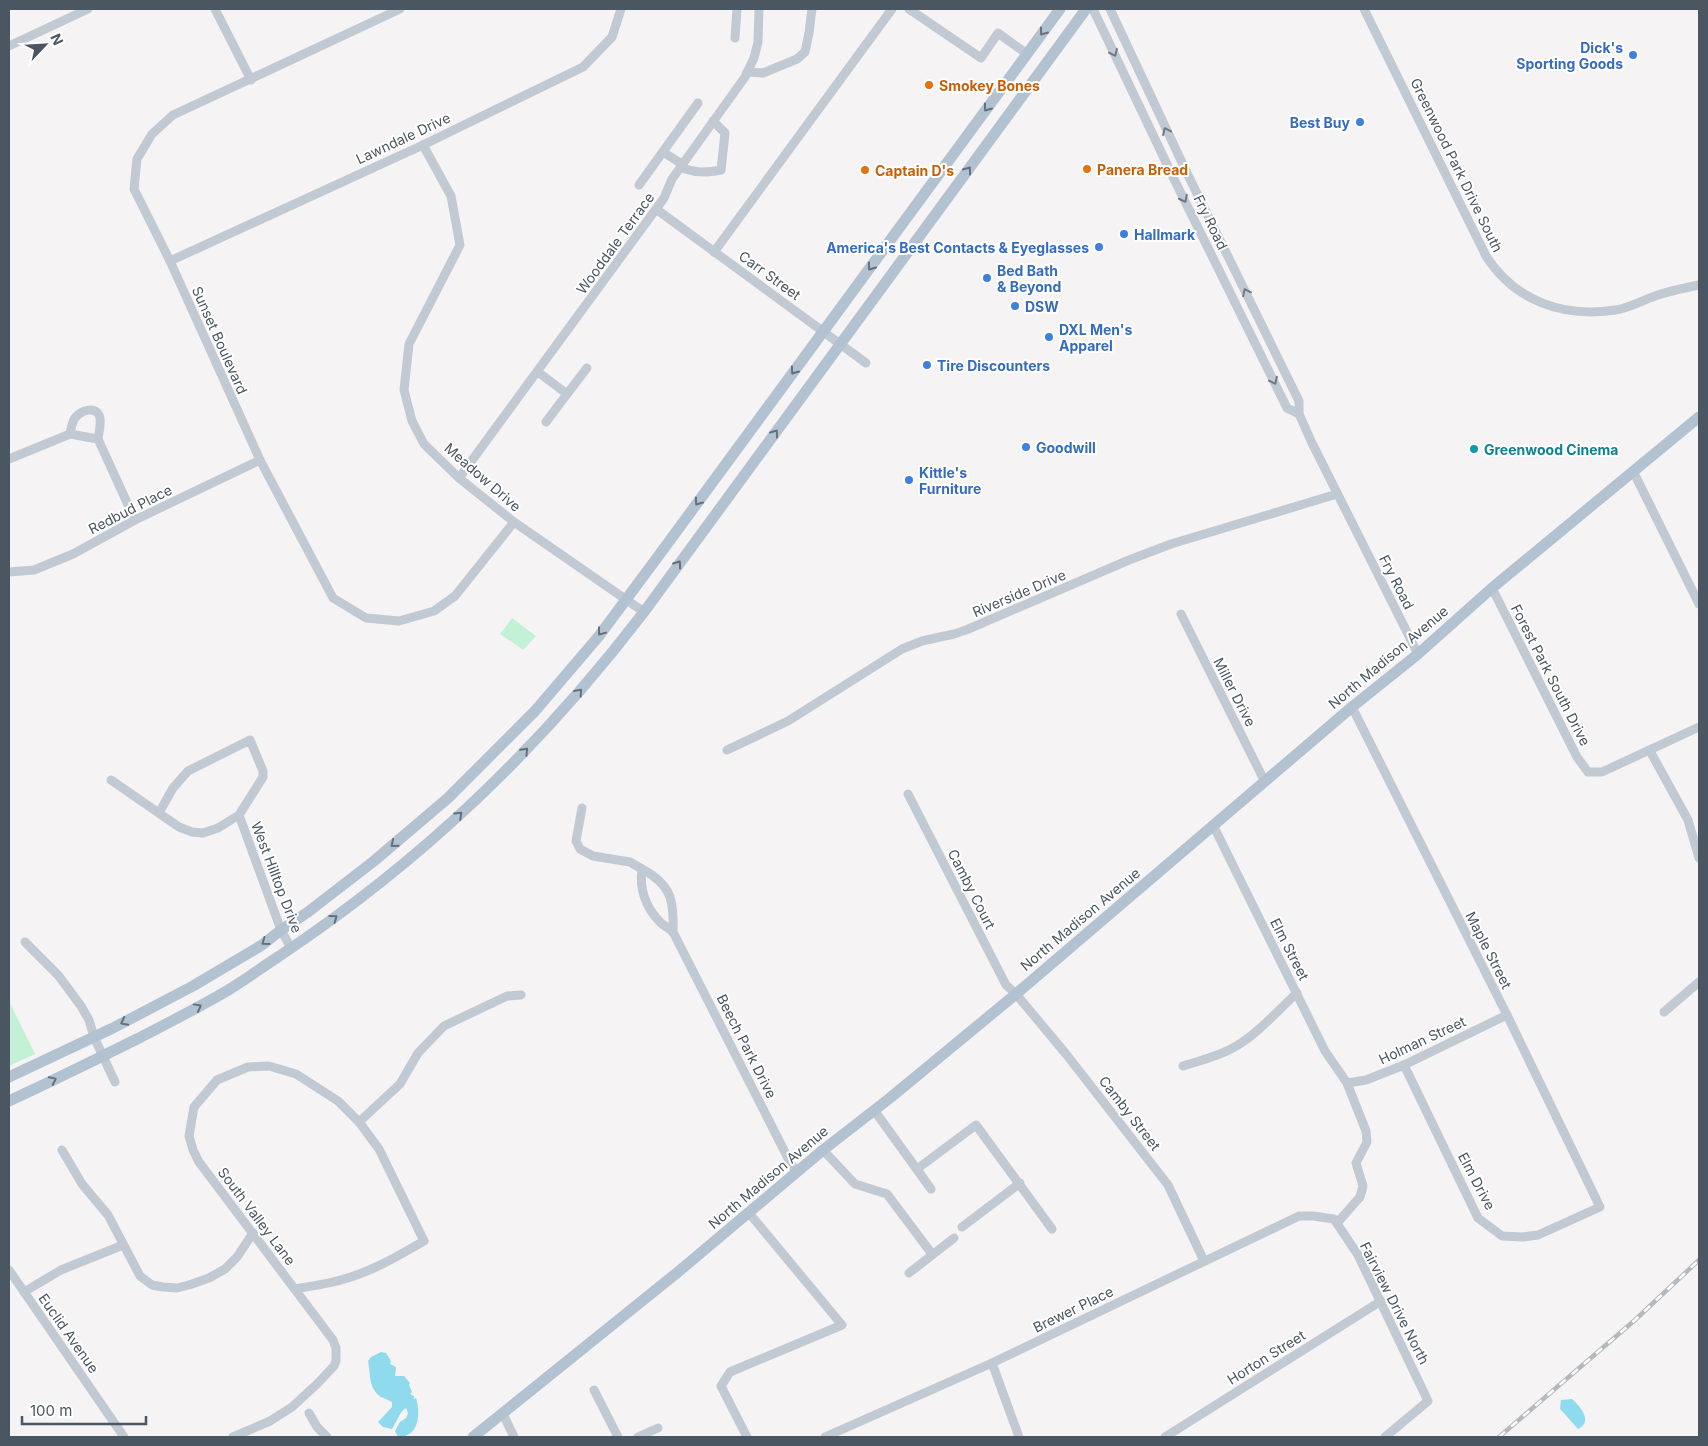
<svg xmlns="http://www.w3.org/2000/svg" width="1708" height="1446" font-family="Inter,sans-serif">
	<rect width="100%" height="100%" fill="#f5f3f3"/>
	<!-- green -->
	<g fill="#c3f1d5">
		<path d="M512,618l24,18 -13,14 -23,-16z"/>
		<path d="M9,1001l26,53 -26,12z"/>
	</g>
	<!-- water -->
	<g fill="#90daee">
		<path d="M381,1352l5,1 5,8 -1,3 6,3 -1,9h9l6,7 -1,2 3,7 -2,2 4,2v3l2,-1c5,16 3,39 -18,39l-3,-6 5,-9 6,-4 2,-5 -2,-5c-7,4 -9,14 -14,21l-9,-2 -5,-5 14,-15v-5c-3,-2 -7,-3 -11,-5 -13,-9 -10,-22 -13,-36l3,-4z"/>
		<path d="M1572,1399c9,8 21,23 6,30l-18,-20 1,-9z"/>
	</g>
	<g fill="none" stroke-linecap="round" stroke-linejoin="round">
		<!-- minor -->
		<g stroke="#c1cad2" stroke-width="9">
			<path d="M215,9l36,71"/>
			<path d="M400,9l-227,106 -21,19 -15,25 -3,30 36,72 90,199 73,138 33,20 33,3 35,-10 21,-15 59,-74"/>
			<path d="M909,9l72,49 17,-25 29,21"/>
			<path d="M1093,9l81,170 113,229 12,6"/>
			<path d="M1110,9l76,162 113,230v13l13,29 106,211"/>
			<path d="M1364,9l122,247c29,45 77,62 129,54 14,-2 26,-9 40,-14 14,-5 29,-8 44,-11"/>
			<path d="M735,38l2,-29"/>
			<path d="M9,46l79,-37"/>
			<path d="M747,72l16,1 34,-14 8,-7 4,-19 3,-24"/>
			<path d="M423,145l28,51 9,49 -51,99 -5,46 8,31 12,23 35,34 55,44 130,90"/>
			<path d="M663,152l19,12"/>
			<path d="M680,167c15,6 25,6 41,3l4,-37 -12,-12"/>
			<path d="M639,185l59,-82"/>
			<path d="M656,209l210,154"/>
			<path d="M714,252l178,-243"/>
			<path d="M170,261l253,-116 160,-78 29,-30 9,-28"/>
			<path d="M538,372l29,22 -21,28"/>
			<path d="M567,394l20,-26"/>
			<path d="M70,434c1,-5 2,-12 5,-16 6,-8 22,-13 25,0 1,7 -1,14 -2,21"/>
			<path d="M9,459l61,-25 28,5 37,81"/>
			<path d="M1633,471l66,133"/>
			<path d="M459,478l197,-269 8,-11 8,-19 73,-102 9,-19 4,-16 1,-33"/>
			<path d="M9,572l25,-2 39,-16 62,-34 125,-60"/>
			<path d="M1492,588l85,169 11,15h14l97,-45"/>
			<path d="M1181,614l84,168"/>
			<path d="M1352,707l155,308 93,192 -62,28 -15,2 -21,-1 -24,-18 -74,-153"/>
			<path d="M727,750l61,-29 114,-72 20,-8 32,-7 12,-4 163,-70 42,-16 166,-50"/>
			<path d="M1650,751l38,69 11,38"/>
			<path d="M111,780l68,47 13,5 11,1 15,-5 21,-13 24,-38v-6l-13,-31 -62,31 -15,17 -14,25"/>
			<path d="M908,794l98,191 10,9 50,60 102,131 36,76"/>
			<path d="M582,808l-6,33 4,8 13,7 37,6 12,7"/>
			<path d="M239,815l42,115 10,18"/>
			<path d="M1213,825l112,226 22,32 19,48 1,11 -11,21 7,23 -3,11 -23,26"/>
			<path d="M642,869c30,16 32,32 31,63 -4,-4 -9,-6 -13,-10 -14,-14 -21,-33 -18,-53z"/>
			<path d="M673,932l118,232 6,8"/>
			<path d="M25,942l33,33 23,31 8,14 5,17 21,45"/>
			<path d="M1664,1012l35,-30"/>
			<path d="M1183,1066c15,-5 33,-9 48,-17 25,-13 45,-37 66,-56"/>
			<path d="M1347,1083l19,-3 38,-15 103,-50"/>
			<path d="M874,1110l57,79"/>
			<path d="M359,1122l41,-38 18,-31 26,-27 63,-30 14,-1"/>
			<path d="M62,1150l20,34 26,31 32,61 12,9 11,2 14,1 12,-3 20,-7 16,-9 12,-12 16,-24"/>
			<path d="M823,1150l32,34 32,10 45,60"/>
			<path d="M917,1169l59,-44 76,104"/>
			<path d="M962,1227l58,-44"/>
			<path d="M9,1270l115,167"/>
			<path d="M909,1273l45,-35"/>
			<path d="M24,1292l37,-22 62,-25"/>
			<path d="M992,1363l27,74"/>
			<path d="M594,1390l24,47"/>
			<path d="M309,1413l8,14 10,10"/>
			<path d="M503,1414l11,23"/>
			<path d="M233,1437l37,-16 22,-14 25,-23 17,-18 2,-5v-13l-3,-8 -134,-178 -6,-12 -4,-14 5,-29 23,-27 31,-13 21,-1 27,8 42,27 21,21 20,27 45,92c-26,15 -51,30 -80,38 -15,5 -33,7 -49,10"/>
			<path d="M638,1437l20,-9"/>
			<path d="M747,1437l-26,-51 9,-14 112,-47 -93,-112"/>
			<path d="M825,1437l167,-74 307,-147h14l21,3 24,36 70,146 -43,36"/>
			<path d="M1165,1437l216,-136"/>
		</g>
		<!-- major -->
		<g stroke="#b3c2d1" stroke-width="11">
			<path d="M9,1077l104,-49 80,-42 69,-41 19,-15 27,-18 66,-51 74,-63 87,-87 64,-75 66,-89 395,-538"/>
			<path d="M9,1101c43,-20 86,-41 128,-62 31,-16 63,-32 93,-50 17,-10 32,-22 48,-32 144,-96 261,-208 366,-345l442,-603"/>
			<path d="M473,1437l205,-165 145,-122 67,-52 126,-104 336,-287 66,-53 74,-66 207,-171"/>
		</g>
		<!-- rail casing -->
		<g stroke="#b5b8bd" stroke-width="4.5">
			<path id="rail" d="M1499,1437l136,-117 64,-60"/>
		</g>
		<!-- rail -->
		<use href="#rail" stroke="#fff" stroke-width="2.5" stroke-dasharray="8" stroke-linecap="butt"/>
	</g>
	<!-- one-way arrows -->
	<defs><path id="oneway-chevron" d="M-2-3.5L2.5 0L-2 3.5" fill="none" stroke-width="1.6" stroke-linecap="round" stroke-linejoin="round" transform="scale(1.25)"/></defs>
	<g stroke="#64717d">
		<use href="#oneway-chevron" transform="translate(1043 32) rotate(126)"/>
		<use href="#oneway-chevron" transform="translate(987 108) rotate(126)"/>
		<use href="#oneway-chevron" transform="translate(968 170) rotate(-54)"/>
		<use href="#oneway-chevron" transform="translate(871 267) rotate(126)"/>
		<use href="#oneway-chevron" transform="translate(794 371) rotate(126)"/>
		<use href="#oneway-chevron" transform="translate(775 433) rotate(-54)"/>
		<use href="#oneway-chevron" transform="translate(698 502) rotate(126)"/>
		<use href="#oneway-chevron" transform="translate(678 564) rotate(-54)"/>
		<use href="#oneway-chevron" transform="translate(601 632) rotate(127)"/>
		<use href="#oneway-chevron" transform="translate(579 692) rotate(-49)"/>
		<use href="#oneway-chevron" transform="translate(525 751) rotate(-46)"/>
		<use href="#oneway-chevron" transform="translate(459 815) rotate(-44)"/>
		<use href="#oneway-chevron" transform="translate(394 844) rotate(140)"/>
		<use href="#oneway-chevron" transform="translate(334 918) rotate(-36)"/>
		<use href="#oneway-chevron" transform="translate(265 942) rotate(144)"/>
		<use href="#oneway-chevron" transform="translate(198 1007) rotate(-29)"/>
		<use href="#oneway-chevron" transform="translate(124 1022) rotate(153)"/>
		<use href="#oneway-chevron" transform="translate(53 1080) rotate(-26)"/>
	</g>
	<g stroke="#6e7983">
		<use href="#oneway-chevron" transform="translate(1114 53) rotate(65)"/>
		<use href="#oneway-chevron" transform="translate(1166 131) rotate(-115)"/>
		<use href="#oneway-chevron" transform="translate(1184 199) rotate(63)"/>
		<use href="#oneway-chevron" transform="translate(1246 292) rotate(-116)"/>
		<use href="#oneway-chevron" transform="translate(1274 381) rotate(64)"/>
	</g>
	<!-- markers -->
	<g fill="#3f7fe0" stroke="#fff" stroke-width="2">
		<circle cx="1633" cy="55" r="5"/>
		<circle cx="1360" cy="122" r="5"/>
		<circle cx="1124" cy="234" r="5"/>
		<circle cx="1099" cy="247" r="5"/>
		<circle cx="987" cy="278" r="5"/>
		<circle cx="1015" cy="306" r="5"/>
		<circle cx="1049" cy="337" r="5"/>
		<circle cx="927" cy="365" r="5"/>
		<circle cx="1026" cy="447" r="5"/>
		<circle cx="909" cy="480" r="5"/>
	</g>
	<g fill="#e8710a" stroke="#fff" stroke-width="2">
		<circle cx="929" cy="85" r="5"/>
		<circle cx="1087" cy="169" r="5"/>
		<circle cx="865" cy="170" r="5"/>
	</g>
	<circle fill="#0f9aa8" stroke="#fff" stroke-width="2" cx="1474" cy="449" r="5"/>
	<g text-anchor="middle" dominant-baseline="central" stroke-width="4" stroke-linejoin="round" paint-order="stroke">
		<!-- shop labels -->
		<g font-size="14" font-weight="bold" fill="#366cbe" stroke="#fff" text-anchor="start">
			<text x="1623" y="47" text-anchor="end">Dick's<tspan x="1623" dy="16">Sporting Goods</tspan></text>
			<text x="1350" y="122" text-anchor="end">Best Buy</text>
			<text x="1134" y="234">Hallmark</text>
			<text x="1089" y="247" text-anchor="end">America's Best Contacts &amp; Eyeglasses</text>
			<text x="997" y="270">Bed Bath<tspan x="997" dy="16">&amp; Beyond</tspan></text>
			<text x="1025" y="306">DSW</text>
			<text x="1059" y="329">DXL Men's<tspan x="1059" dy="16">Apparel</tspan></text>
			<text x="937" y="365">Tire Discounters</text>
			<text x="1036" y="447">Goodwill</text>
			<text x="919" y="472">Kittle's<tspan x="919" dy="16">Furniture</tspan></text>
		</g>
		<!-- food labels -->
		<g font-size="14" font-weight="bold" fill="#c56008" stroke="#fff" text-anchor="start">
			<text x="939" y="85">Smokey Bones</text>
			<text x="1097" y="169">Panera Bread</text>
			<text x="875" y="170">Captain D's</text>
		</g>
		<!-- street labels -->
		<g font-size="14" fill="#4a5661" stroke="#fff">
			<text transform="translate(403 138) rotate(-25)">Lawndale Drive</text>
			<text transform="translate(1457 165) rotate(64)">Greenwood Park Drive South</text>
			<text transform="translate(1211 222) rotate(64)">Fry Road</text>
			<text transform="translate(615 243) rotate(-54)">Wooddale Terrace</text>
			<text transform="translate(770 275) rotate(36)">Carr Street</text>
			<text transform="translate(220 340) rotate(66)">Sunset Boulevard</text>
			<text transform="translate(483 477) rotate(41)">Meadow Drive</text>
			<text transform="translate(130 509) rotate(-27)">Redbud Place</text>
			<text transform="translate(1397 582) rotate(63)">Fry Road</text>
			<text transform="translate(1019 593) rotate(-23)">Riverside Drive</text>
			<text transform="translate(1388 657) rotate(-40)">North Madison Avenue</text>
			<text transform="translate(1551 675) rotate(63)">Forest Park South Drive</text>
			<text transform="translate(1235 692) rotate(63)">Miller Drive</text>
			<text transform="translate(277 877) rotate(69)">West Hilltop Drive</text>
			<text transform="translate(972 889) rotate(63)">Camby Court</text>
			<text transform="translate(1080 919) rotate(-40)">North Madison Avenue</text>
			<text transform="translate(1290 949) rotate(63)">Elm Street</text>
			<text transform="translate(1489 950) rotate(63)">Maple Street</text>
			<text transform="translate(1422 1040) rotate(-25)">Holman Street</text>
			<text transform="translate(747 1046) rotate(63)">Beech Park Drive</text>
			<text transform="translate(1130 1113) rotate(52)">Camby Street</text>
			<text transform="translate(768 1177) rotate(-40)">North Madison Avenue</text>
			<text transform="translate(1477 1181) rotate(62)">Elm Drive</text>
			<text transform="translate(257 1216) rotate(53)">South Valley Lane</text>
			<text transform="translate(1395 1303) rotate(63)">Fairview Drive North</text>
			<text transform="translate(1073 1309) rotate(-26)">Brewer Place</text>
			<text transform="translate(69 1333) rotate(55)">Euclid Avenue</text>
			<text transform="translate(1266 1357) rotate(-32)">Horton Street</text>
		</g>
		<!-- culture labels -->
		<g font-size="14" font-weight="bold" fill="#0d838f" stroke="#fff" text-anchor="start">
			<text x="1484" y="449">Greenwood Cinema</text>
		</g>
	</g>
	<!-- border -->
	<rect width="1708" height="1446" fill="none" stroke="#4a5661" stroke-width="20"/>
	<!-- north arrow -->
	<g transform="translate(45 45) rotate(65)" stroke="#ffffff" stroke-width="4" paint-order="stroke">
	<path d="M0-4L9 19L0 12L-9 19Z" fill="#4a5661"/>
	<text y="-8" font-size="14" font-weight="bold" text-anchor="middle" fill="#4a5661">N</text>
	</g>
	<!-- scale -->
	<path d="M22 1416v8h124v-8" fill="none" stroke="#4a5661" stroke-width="2.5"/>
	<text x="30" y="1416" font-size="15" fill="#4a5661" stroke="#ffffff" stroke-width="4" paint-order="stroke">100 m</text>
</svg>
